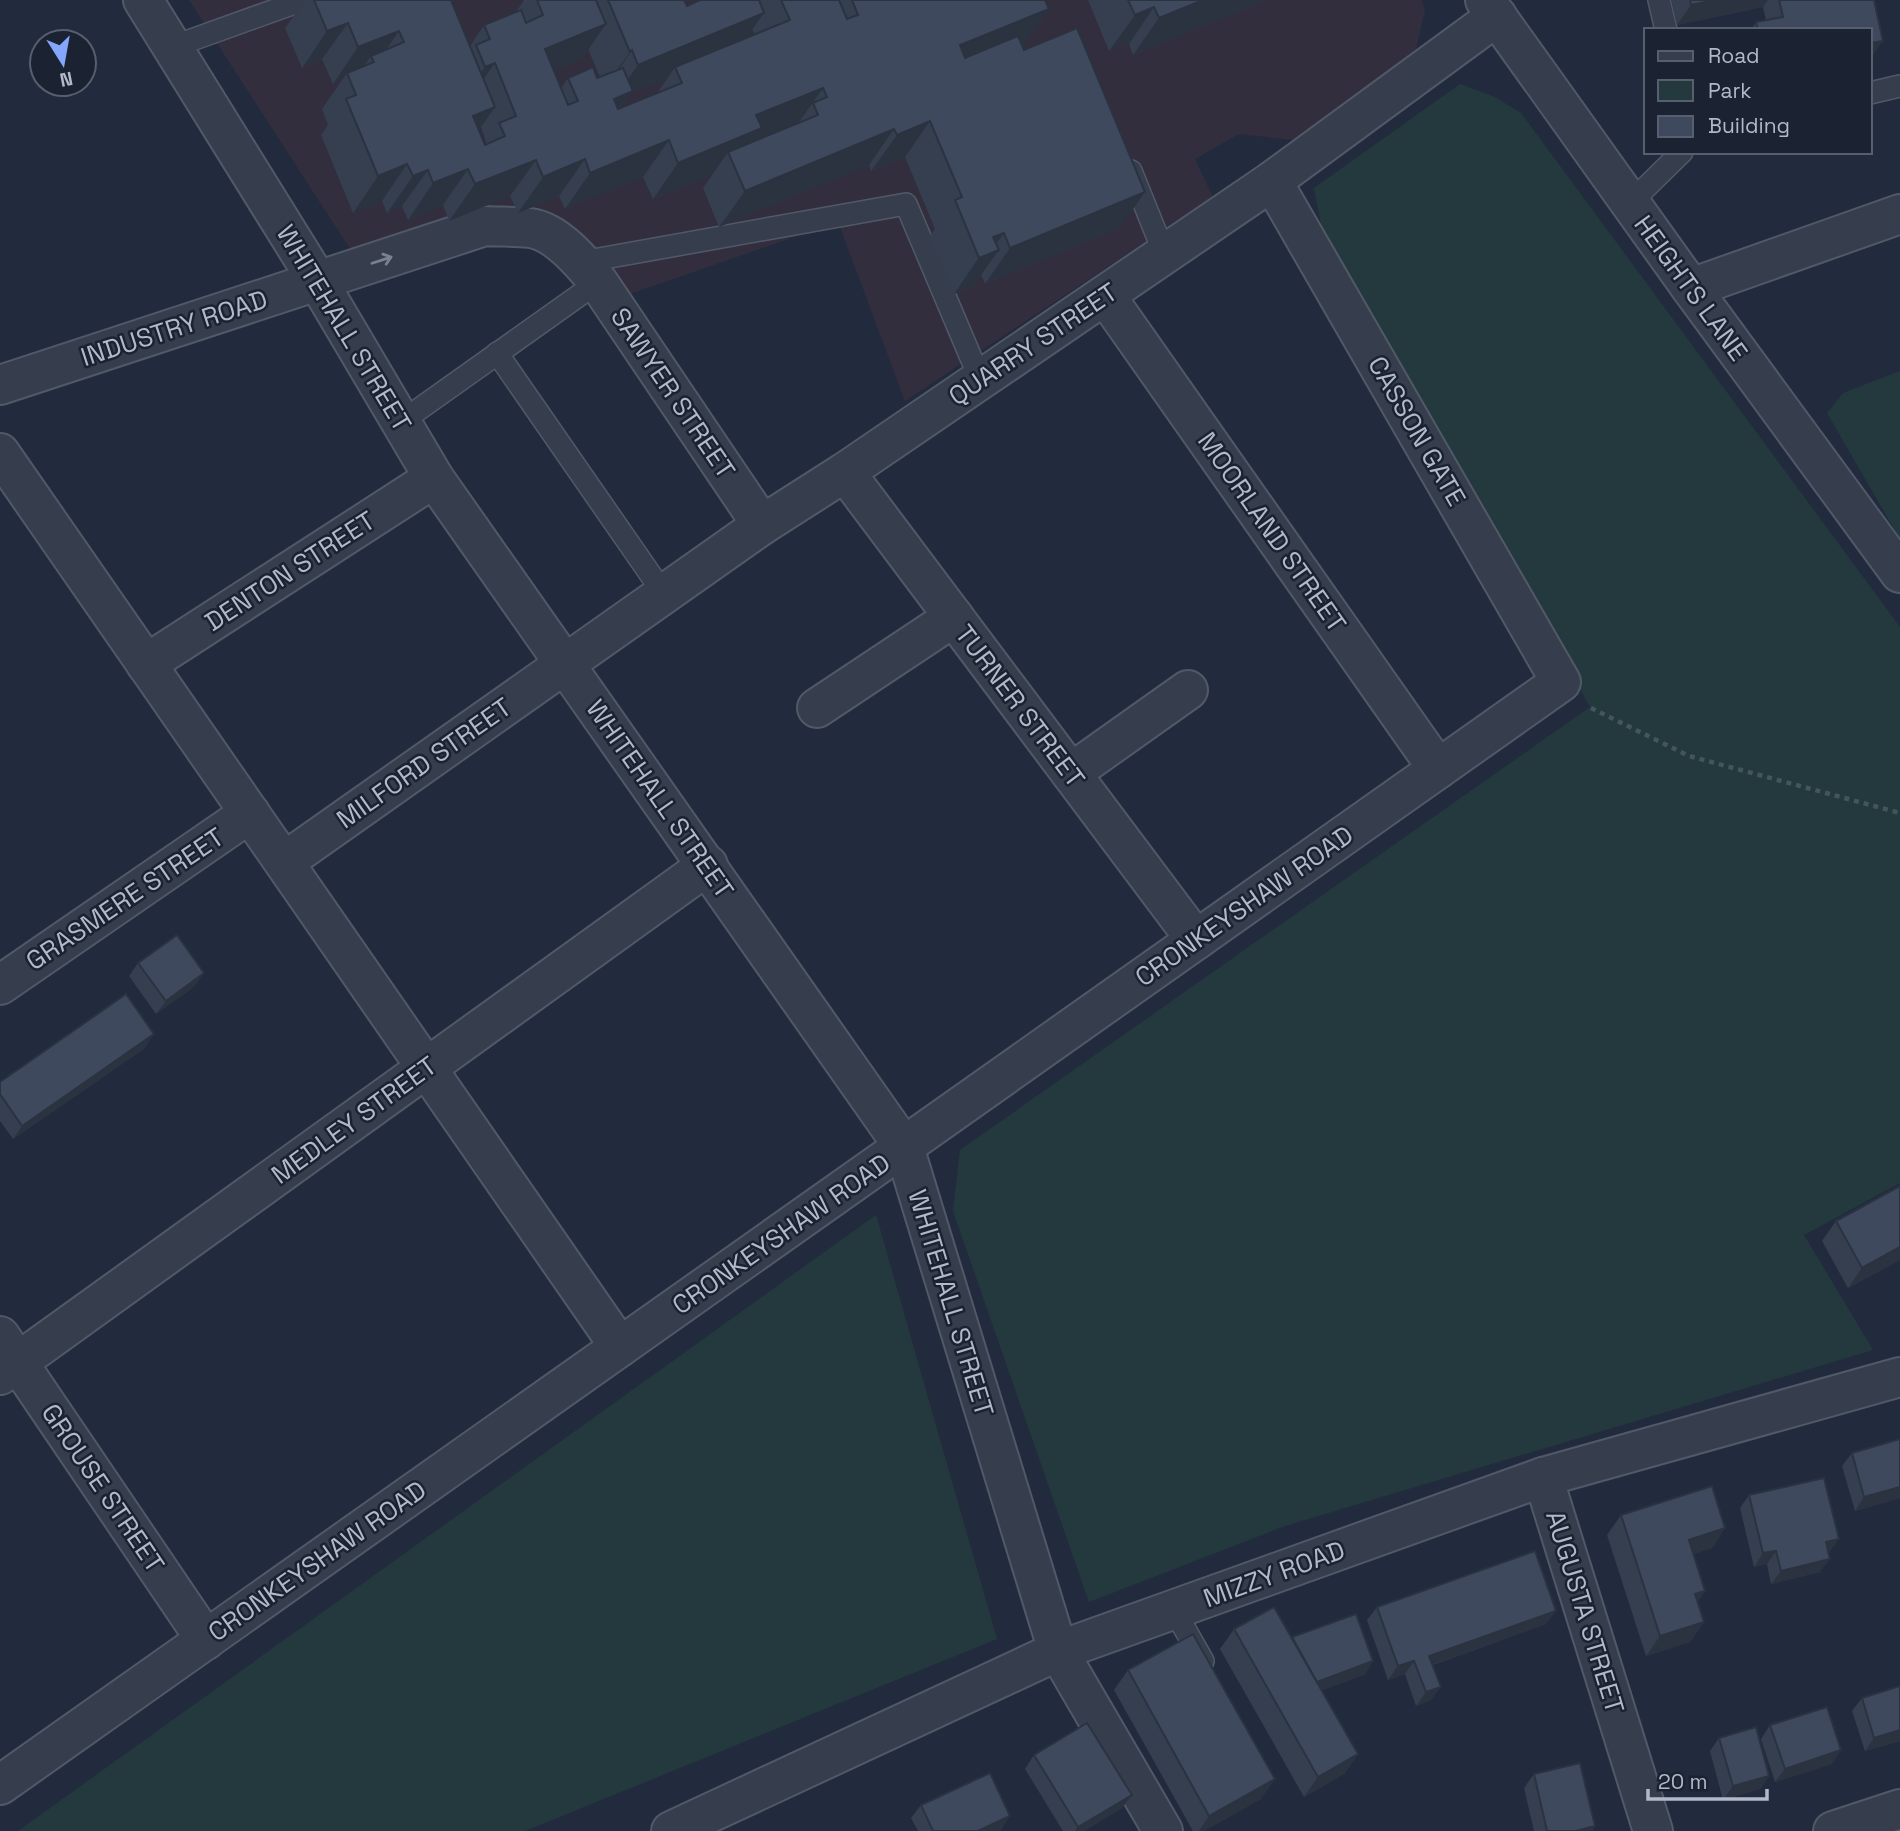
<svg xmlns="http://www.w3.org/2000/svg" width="1900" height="1831" font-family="'Space Grotesk',sans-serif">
	<rect width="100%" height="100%" fill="#222b3d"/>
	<!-- medical -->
	<path fill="#322e3e" d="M189,0h1232l4,10 -12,51 -119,79 -55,-6 -44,25 18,38 -308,204 -67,-179 -211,73 -80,-71 -180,51z"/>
	<!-- green -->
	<g fill="#24393e">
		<path d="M1460,84l35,13 26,16 379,514v556l-96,52 69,115 -588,176 -196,76 -136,-391 7,-61 630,-443 -268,-478 -8,-41z"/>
		<path d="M1900,371v168l-73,-126 16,-20z"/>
		<path d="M876,1215l121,424 -472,192h-507z"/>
	</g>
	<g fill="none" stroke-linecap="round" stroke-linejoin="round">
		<!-- lane casing -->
		<g stroke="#515968" stroke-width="24">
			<g id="lane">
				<path d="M1659,0l7,30"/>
				<path d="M172,47l131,-47"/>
				<path d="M1870,93l30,-7"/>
				<path d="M1131,171l33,82"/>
				<path d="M1630,203l52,-51"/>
				<path d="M582,262l324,-58 74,175"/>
				<path d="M497,353l167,241"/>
				<path d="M401,422l197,-140"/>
				<path d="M1174,1610l29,51"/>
			</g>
		</g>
		<!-- street casing -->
		<g stroke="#515968" stroke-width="42">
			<g id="street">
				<path d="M143,0l174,280 117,198 470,669 154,504 105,180"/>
				<path d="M1485,0l206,288 209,285"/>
				<path d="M1691,288l209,-74"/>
				<path d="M1105,295l333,474"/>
				<path d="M0,385l485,-159c15,1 30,0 45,2 26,3 52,34 68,54l164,243"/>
				<path d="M0,453l620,894"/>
				<path d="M845,472l351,468"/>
				<path d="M146,664l288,-186"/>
				<path d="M817,708l137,-91"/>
				<path d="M1071,773l117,-83"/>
				<path d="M284,862l478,-337 83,-53 427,-291 225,-165"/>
				<path d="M0,985l250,-172"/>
				<path d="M0,1336l206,304"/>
				<path d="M0,1375l708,-510"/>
				<path d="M1543,1477l110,354"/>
				<path d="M0,1785l1561,-1103 -289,-501"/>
				<path d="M671,1831l387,-180 485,-174 357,-100"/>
				<path d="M1833,1831l67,-22"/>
			</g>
		</g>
		<!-- path -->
		<path stroke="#42565b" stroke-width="4.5" stroke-dasharray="5 5" stroke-linecap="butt" d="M1591,708l98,48 211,57"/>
		<!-- lane -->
		<use href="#lane" stroke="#363e4d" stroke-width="21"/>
		<!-- street -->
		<use href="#street" stroke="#363e4d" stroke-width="38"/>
	</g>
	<!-- wall -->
	<g fill="#353f50" fill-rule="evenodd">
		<path d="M305,0h146l19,46 14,-21 32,-13 8,-12h160l3,6 13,-6h345l4,9 -27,37 98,182 -135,56 -4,-9 -8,11 -19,8 -24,-58 5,-7 -30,-72 -34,14 -2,-6 -150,62 -16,-39 9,-13 -59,24 -10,-22 -78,32 -6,-13 -41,17 -8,-17 -61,25 -6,-16 -35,15 -6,-14 -15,7 -5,-12 -29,12 -32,-78 7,-10 -6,-16 20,-29 -9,4 -11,-25 -20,9 -17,-40zM752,29l3,6 -9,3zM588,49l12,28 -32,1 -7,10 -7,-17 27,-11zM667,79l-10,14 -36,14 10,-14zM481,127l5,15 -1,2 -6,-14z"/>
		<path d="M1088,0h179l-134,55 -4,-11 -20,7z"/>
		<path d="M1671,0h203l-4,30h-119l5,-8 10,-2 -3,-13 -86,18z"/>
		<path d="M138,963l57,23 -39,28 -27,-38z"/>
		<path d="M145,1048l-132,91 -13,-18v-39z"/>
		<path d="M1836,1221l64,39 -52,28 -26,-47z"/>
		<path d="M1900,1439v59l-45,13 -13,-45 10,-13z"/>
		<path d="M1749,1495l80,58 -9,19 -49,12 -4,-20 -13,3 -14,-59z"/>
		<path d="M1621,1515l104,13 -13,20 -19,6 12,37 -8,11 7,20 -14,20 -44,14 -39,-121z"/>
		<path d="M1377,1607l169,17 -113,41 -2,35 -15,6 -11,-32 -17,6 -21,-60z"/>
		<path d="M1234,1629l58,9 81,23 -9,14 -42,15 36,64 -14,20 -40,23 -84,-148z"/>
		<path d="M1128,1670l133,129 -57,32h-11l-79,-141z"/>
		<path d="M1862,1698l38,43 -35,10 -13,-40z"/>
		<path d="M1770,1725l62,39 -57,18 -14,-43z"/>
		<path d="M1719,1738l50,38 -9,13 -37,11 -13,-49z"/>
		<path d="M1034,1755l98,40 -10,13 -38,23h-21l-38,-62z"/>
		<path d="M1534,1774l61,52 -3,5h-58l-10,-43z"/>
		<path d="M921,1805l80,25 -3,1h-80l-7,-13z"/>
	</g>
	<!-- shaded-wall -->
	<g fill="#2b3341">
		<path d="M1203,0h64l-134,55 26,-37z"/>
		<path d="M1715,0h53l-5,7 -86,18 14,-20z"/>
		<path d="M1154,7l-25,37 -20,7 26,-36z"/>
		<path d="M1049,9l-26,36 -89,36 26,-36z"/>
		<path d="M764,13l-26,36 -63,18 -8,12 -36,14 -24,35 -19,7 50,-70z"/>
		<path d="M348,23l-26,36 -20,9 25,-37z"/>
		<path d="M606,24l-25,36 -61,26 25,-37z"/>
		<path d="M399,31l-25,36v-5l-3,-6 -12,17h-12l-5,7 -9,4 25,-37z"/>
		<path d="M1883,41l-13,18v-16z"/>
		<path d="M632,50l-25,37 -3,1 26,-36z"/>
		<path d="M495,63l-26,36 -10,4 26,-36z"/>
		<path d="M823,88l-26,37 -69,27 -16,23 -59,24 25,-36 78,-48z"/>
		<path d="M495,107l-26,37 4,-28z"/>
		<path d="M930,121l-25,36 -34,14 26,-36z"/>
		<path d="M894,129l-25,36 -150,62 26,-36z"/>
		<path d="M669,140l-26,37 -78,32 25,-36z"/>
		<path d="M585,159l-26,37 -41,17 25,-36z"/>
		<path d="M536,160l-26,36 -61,25 26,-37z"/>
		<path d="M407,164l-25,37 -29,12 25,-37z"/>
		<path d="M468,169l-25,36 -35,15 25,-37z"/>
		<path d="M428,170l-26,36 -15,7 26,-37z"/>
		<path d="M1145,192l-25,36 -135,56 25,-36z"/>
		<path d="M1004,233l-15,21 10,-4 -26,36 -19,8 39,-57z"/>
		<path d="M204,973l-9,13 -39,28 10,-13z"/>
		<path d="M154,1034l-9,14 -132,91 9,-13z"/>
		<path d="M1900,1247v13l-52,28 14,-20z"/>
		<path d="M1900,1487v11l-45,13 9,-14z"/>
		<path d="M1725,1528l-13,20 -37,12 14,-20z"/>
		<path d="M1839,1539l-10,14 -13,3 10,-14z"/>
		<path d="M1776,1551l-9,13 -13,3 9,-14z"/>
		<path d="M1830,1559l-10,13 -49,12 10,-13z"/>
		<path d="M1705,1591l-14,20 4,-17z"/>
		<path d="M1556,1611l-10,13 -126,45 9,-13z"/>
		<path d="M1704,1622l-14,20 -44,14 14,-20z"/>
		<path d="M1373,1661l-9,14 -58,21 9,-13z"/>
		<path d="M1414,1661l-9,13 -17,6 10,-14z"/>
		<path d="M1441,1687l-10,13 -15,6 10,-14z"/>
		<path d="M1900,1730v11l-35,10 9,-13z"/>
		<path d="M1841,1750l-9,14 -57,18 10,-13z"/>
		<path d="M1358,1754l-14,20 -40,23 14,-20z"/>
		<path d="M1769,1776l-9,13 -37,11 10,-14z"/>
		<path d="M1275,1779l-14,20 -57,32h-5l10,-15z"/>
		<path d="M1132,1795l-10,13 -38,23h-9l3,-4z"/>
		<path d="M1010,1816l-9,14 -3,1h-20z"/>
		<path d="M1595,1826l-3,5h-16z"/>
	</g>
	<!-- building -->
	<g fill="#3e495d" stroke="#2b3341" stroke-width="2">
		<path d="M314,0h137l44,107 -22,9 12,29 20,-9 -6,-13 17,-7 -21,-53 -10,4 -9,-22 14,-6 -6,-14 37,-15 5,13 17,-8 -6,-15h59l10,24 -61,25 23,56 10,-4 -10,-23 25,-11 4,11 26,-10 10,23 -19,8 4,10 64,-26 -7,-16 115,-47 -9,-20h58l8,19 11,-4 -6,-15h193l4,9 -89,36 5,13 53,-22 6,14 53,-22 68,164 -135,56 -6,-15 -11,4 6,13 -20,8 -24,-58 7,-3 -32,-76 -33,14 -3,-6 -149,62 -17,-39 90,-37 -5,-12 14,-6 -4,-9 -67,27 6,13 -84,35 -9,-23 -79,33 -5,-14 -42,18 -7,-17 -61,24 -7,-15 -35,14 -5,-13 -15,6 -6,-12 -29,12 -32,-77 10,-4 -9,-22 27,-11 -3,-6 33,-14 -5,-11 -41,16 -10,-24 -21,8z"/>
		<path d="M608,0h76l3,6 13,-6h59l5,13 -126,52 -6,-15 -2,2z"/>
		<path d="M1128,0h75l-44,18 -5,-11 -19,8z"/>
		<path d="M1690,0h25l-24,5z"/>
		<path d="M1779,0h95l9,41 -13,2v-13h-112l-2,-8 27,-5z"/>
		<path d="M177,935l27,38 -38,28 -28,-38z"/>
		<path d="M126,994l28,40 -132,92 -22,-32v-12z"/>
		<path d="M1900,1186v61l-38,21 -26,-47z"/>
		<path d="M1900,1439v48l-36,10 -12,-44z"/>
		<path d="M1824,1478l15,61 -13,3 4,17 -49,12 -5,-20 -13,2 -14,-58z"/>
		<path d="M1712,1486l13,42 -36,12 16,51 -10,3 9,28 -44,14 -39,-121z"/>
		<path d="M1535,1551l21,60 -127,45 12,31 -15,5 -12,-31 -16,5 -21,-59z"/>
		<path d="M1274,1607l84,147 -40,23 -84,-148z"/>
		<path d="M1356,1614l17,47 -56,21 -25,-45z"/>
		<path d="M1193,1634l82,145 -66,37 -81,-146z"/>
		<path d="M1900,1686v44l-26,8 -12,-40z"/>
		<path d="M1827,1707l14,43 -56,19 -15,-44z"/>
		<path d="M1087,1723l45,72 -54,32 -44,-72z"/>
		<path d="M1756,1727l13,49 -36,10 -14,-48z"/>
		<path d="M1580,1763l15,63 -19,5h-29l-13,-57z"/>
		<path d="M990,1773l20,43 -32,15h-45l-12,-26z"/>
	</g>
	<!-- one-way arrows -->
	<defs><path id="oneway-shaft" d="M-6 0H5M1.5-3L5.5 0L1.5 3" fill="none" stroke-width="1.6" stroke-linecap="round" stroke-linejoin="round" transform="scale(1.75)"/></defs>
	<use stroke="#7a8291" href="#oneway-shaft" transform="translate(382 260) rotate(-18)"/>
	<g text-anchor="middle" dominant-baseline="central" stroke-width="5" stroke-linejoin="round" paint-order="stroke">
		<!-- street labels -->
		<g font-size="26" fill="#b2b9c9" stroke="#1b2332">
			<text transform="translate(1691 288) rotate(54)">HEIGHTS LANE</text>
			<text transform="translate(174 328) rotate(-18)">INDUSTRY ROAD</text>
			<text transform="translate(344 328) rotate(59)">WHITEHALL STREET</text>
			<text transform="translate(1033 344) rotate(-34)">QUARRY STREET</text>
			<text transform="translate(673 393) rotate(56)">SAWYER STREET</text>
			<text transform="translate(1417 431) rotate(60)">CASSON GATE</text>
			<text transform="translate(1272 532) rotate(55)">MOORLAND STREET</text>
			<text transform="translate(290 571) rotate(-33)">DENTON STREET</text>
			<text transform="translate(1020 706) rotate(53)">TURNER STREET</text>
			<text transform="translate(424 763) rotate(-35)">MILFORD STREET</text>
			<text transform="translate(660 799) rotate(55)">WHITEHALL STREET</text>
			<text transform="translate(125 899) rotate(-34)">GRASMERE STREET</text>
			<text transform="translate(1244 906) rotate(-35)">CRONKEYSHAW ROAD</text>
			<text transform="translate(354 1120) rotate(-36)">MEDLEY STREET</text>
			<text transform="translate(781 1234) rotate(-35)">CRONKEYSHAW ROAD</text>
			<text transform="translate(951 1303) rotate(73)">WHITEHALL STREET</text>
			<text transform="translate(103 1488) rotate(56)">GROUSE STREET</text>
			<text transform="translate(317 1561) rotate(-35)">CRONKEYSHAW ROAD</text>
			<text transform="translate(1274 1574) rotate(-20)">MIZZY ROAD</text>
			<text transform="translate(1585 1612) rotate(73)">AUGUSTA STREET</text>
		</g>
	</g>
	<!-- legend -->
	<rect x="1644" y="28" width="228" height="126" fill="#1b2332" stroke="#575f6e" stroke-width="2"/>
	<rect x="1658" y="51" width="35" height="10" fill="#363e4d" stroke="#575f6e" stroke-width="2"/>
	<text x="1708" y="63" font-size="21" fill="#b2b9c9">Road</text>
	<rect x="1658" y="80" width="35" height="21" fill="#24393e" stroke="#575f6e" stroke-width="2"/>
	<text x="1708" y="98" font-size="21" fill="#b2b9c9">Park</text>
	<rect x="1658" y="116" width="35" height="21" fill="#3e495d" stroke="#575f6e" stroke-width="2"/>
	<text x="1708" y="133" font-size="21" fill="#b2b9c9">Building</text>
	<!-- north arrow -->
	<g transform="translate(63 63) rotate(169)"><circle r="33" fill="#1b2332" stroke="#575f6e" stroke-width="2"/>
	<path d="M0-5L12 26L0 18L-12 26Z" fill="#84a7fb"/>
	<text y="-10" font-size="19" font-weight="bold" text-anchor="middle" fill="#b2b9c9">N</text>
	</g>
	<!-- scale -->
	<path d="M1648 1789v10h119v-10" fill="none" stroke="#b2b9c9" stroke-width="3.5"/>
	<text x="1658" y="1789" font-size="21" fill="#b2b9c9" stroke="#1b2332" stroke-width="5" paint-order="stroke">20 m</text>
</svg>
